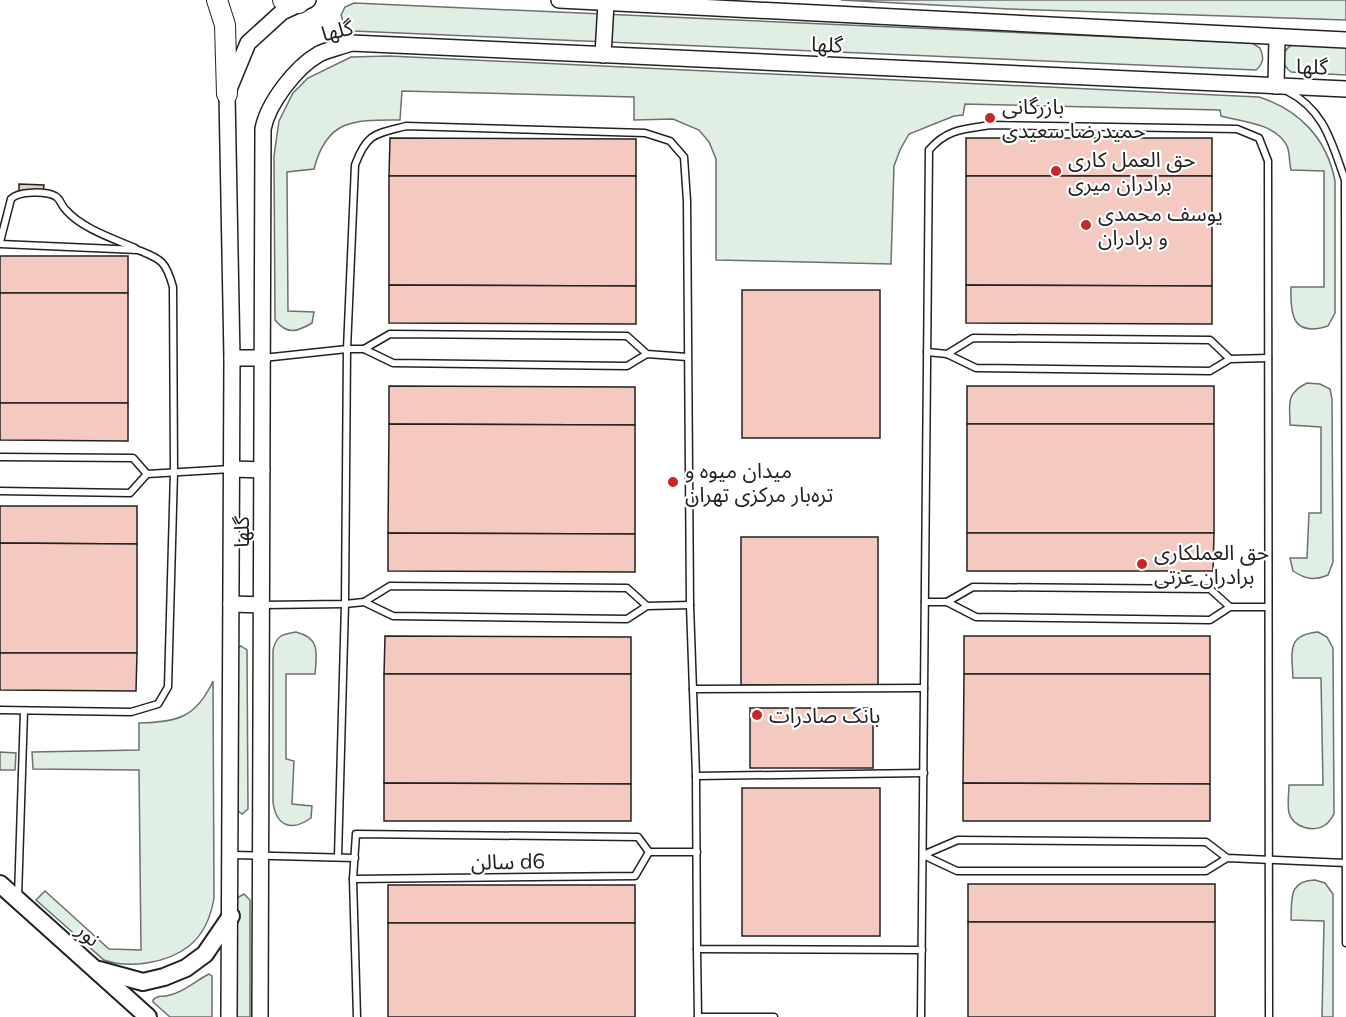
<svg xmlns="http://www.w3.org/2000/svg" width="1346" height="1017" font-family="Mulish,'Noto Sans Arabic',sans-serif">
	<rect width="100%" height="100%" fill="#fff"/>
	<!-- green -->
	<g fill="#e0efe3" stroke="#6f6f6f" stroke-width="1.5">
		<path d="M841,0h505v20l-337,-11z"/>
		<path d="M354,3l898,40 8,5c4,9 4,15 -4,22l-903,-39 -8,-4 -4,-12 4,-8z"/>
		<path d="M1292,45l54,2v28l-55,-3c-11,-8 -10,-21 1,-27z"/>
		<path d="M389,56l870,41c41,13 68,42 76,84v132l-7,13c-35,11 -38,-10 -37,-39h33v-116l-33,-1c-2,-7 -1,-18 -4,-24 -12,-23 -44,-24 -66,-30l-1,-6 -255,-6 -2,11 -9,1 -45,18 -9,16 -6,16 -3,98 -175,-4v-101l-7,-17 -10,-12 -26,-11 -39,1v-23l-232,-6 -2,29c-45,0 -73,-2 -86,49l-27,3 1,139 26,1 -2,11c-15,9 -25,12 -37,-3l-1,-164 5,-35 14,-28 15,-15 43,-21z"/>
		<path d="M1307,383l13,1 10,5 2,10 1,163 -5,13c-14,6 -23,4 -35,-4l-3,-13h17l2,-45h12v-86l-31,-2c0,-21 -5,-31 17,-42z"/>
		<path d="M296,632c24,6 21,20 19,42h-29v85l8,2 -2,43 20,2 -1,12c-20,14 -35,8 -38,-16v-152c3,-14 9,-16 23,-18z"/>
		<path d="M1318,632l9,5 6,11 1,166c-2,3 -5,9 -9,11 -12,8 -32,2 -36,-12 -2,-9 0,-19 0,-28h34l-2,-107h-28c-1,-26 -7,-43 25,-46z"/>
		<path d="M241,646l6,4 1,159 -6,5 -5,-4v-161z"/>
		<path d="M213,681l1,217c-3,18 -10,36 -25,48 -21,17 -60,23 -85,14l-68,-60 9,-9 64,58 32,1 -2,-180 -106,-1 -1,-17 107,-2v-27c38,-1 57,-5 74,-42z"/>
		<path d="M0,752l16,1 -1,17h-15z"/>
		<path d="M1315,880l10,3 8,11v123h-11l2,-96 -33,-1c1,-21 -3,-39 24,-40z"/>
		<path d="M244,894l6,6v117h-13v-119z"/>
		<path d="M209,974l3,2v41h-42l-17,-15v-2c5,-5 7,-3 13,-4 17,-3 29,-15 43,-22z"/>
	</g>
	<!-- building -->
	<g fill="#f3c9c0" stroke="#222" stroke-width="1.5">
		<path d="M390,138l246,1v37h-247z"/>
		<rect x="966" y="138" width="246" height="38"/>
		<path d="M389,176h247v110l-247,-1z"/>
		<path d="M966,176h246v110l-246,-1z"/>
		<path d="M19,184l25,1 -1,7 -24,-1z"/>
		<rect x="0" y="256" width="128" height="37"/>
		<path d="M389,285l247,1v38l-247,-1z"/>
		<path d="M966,285l246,1v38l-246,-1z"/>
		<rect x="742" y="290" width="138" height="148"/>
		<rect x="0" y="293" width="128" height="110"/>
		<path d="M389,386l246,1v38l-246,-1z"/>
		<rect x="967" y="386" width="247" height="38"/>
		<path d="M0,403h128v38l-128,-1z"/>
		<path d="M389,424l246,1v109l-247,-1z"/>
		<rect x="967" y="424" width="247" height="109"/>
		<path d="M0,506h137v38l-137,-1z"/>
		<path d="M388,533l247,1v38l-247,-1z"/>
		<path d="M967,533h247l-1,38h-246z"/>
		<rect x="741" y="537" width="137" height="148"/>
		<path d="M0,543l137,1v109h-137z"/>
		<path d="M385,636l246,1v37h-247z"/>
		<rect x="964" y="636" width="246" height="38"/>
		<path d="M0,653h137l-1,38 -136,-1z"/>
		<path d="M384,674h247v110l-247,-1z"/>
		<path d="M964,674h246v110l-247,-1z"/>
		<rect x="750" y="708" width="123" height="60"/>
		<path d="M384,783l247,1v37h-247z"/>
		<path d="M963,783l247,1v37h-247z"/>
		<rect x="742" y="788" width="138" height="148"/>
		<rect x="968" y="884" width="247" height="38"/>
		<rect x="388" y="885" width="247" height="38"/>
		<rect x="968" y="922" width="247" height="95"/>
		<rect x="388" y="923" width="247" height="94"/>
	</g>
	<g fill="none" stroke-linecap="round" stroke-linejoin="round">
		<!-- service casing -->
		<g stroke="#222" stroke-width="9">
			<g id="service">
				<path d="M1287,91c38,19 45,53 58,89l1,763"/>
				<path d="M0,242l11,-43c7,-8 35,-8 44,-3 6,3 6,10 11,14 15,18 48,29 69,38"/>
				<path d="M0,244l138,6c24,9 28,12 35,37l1,185 -6,215 -10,17 -27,8 -131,-2"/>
				<path d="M927,352l20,2"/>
				<path d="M647,354l-20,-18 -237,-2 -26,15 29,14 234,3 20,-12 40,3"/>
				<path d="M263,358l84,-9 8,-184c12,-32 20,-31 51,-39l239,7 25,8 14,16 3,44 3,404 6,171 1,173 225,1"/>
				<path d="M1230,359l-20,-19 -237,-2 -26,16 29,14 234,3 20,-12 38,-1"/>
				<path d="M0,457l133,1 14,16"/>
				<path d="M0,491l130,2 17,-19 84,-5"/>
				<path d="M925,602h22"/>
				<path d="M262,605l83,-1 19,-2"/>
				<path d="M647,606l-20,-18 -237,-2 -26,16 29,14 234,3 20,-13 43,-1"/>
				<path d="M1230,607l-20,-18 -237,-2 -26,15 29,15 234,3 20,-13h38"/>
				<path d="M693,689l231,-1"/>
				<path d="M696,776l228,-3"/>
				<path d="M649,852h48"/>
				<path d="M232,855l123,3"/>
				<path d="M338,857l7,-253 2,-255h17"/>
				<path d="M1227,858l-21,-16 -248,-2 -35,15 34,16h249l21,-13 119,5"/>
				<path d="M353,879l282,-3 14,-24"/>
				<path d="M18,897l6,-186"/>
				<path d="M697,949l1,68"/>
				<path d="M357,1017l-4,-138 3,-45 282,3 11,15"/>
				<path d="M698,1017h76"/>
				<path d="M921,1017l8,-867c18,-21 35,-21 62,-25l246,4 22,9 9,23 1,856"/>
			</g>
		</g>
		<!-- tertiary casing -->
		<g stroke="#222" stroke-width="18">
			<g id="tertiary">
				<path d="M559,0l787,40"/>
				<path d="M603,55l3,-52"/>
				<path d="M1276,86l1,-49"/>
				<path d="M232,358h31"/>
				<path d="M232,469l30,1"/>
				<path d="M231,604l31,1"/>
				<path d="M229,1017l3,-659 -5,-264 21,-51 34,-31 26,-12"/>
				<path d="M260,1017l3,-888c5,-26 33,-62 56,-75 10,-5 22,-7 32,-11l995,46"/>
			</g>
		</g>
		<!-- secondary casing -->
		<g stroke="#222" stroke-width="20">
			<g id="secondary">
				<path d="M0,884l148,133"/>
				<path d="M99,970l44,12 21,-5 22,-9 19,-14 26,-38"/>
			</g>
		</g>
		<!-- primary casing -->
		<g stroke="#222" stroke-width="22">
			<g id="primary">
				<path d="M217,0l8,25 2,69"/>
				<path d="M283,0l16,3"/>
			</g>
		</g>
		<!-- service -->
		<use href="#service" stroke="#fff" stroke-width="6"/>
		<!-- tertiary -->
		<use href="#tertiary" stroke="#fff" stroke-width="15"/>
		<!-- secondary -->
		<use href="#secondary" stroke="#fff" stroke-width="16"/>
		<!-- primary -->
		<use href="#primary" stroke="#fff" stroke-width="20"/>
	</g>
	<!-- markers -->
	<g fill="#c62828" stroke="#fff" stroke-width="2">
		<circle cx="990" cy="118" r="6"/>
		<circle cx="1056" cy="171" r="6"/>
		<circle cx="1086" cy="225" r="6"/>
		<circle cx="673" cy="482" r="6"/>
		<circle cx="1142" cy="564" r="6"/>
		<circle cx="757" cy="715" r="6"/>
	</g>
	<g text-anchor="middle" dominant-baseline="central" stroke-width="4.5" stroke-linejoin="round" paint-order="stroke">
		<!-- street labels -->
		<g font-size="21" fill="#222" stroke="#fff">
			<text transform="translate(337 30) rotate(-14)">گلها</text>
			<text transform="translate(827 44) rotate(3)">گلها</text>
			<text transform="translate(1312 66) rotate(2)">گلها</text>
			<text transform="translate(241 532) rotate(-90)">گلها</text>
			<text transform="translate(508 861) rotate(-1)">سالن d6</text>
			<text transform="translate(89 934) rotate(42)">نور</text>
		</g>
		<!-- poi labels -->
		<g font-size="21" fill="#222" stroke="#fff" text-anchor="start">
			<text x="1002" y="106">بازرگانی<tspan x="1002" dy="24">حمیدرضا سعیدی</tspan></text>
			<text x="1068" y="159">حق العمل کاری<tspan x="1068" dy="24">برادران میری</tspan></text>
			<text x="1098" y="213">یوسف محمدی<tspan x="1098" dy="24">و برادران</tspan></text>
			<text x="685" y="470">میدان میوه و<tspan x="685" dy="24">تره‌بار مرکزی تهران</tspan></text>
			<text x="1154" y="552">حق العملکاری<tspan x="1154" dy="24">برادران عزتی</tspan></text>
			<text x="769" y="715">بانک صادرات</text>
		</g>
	</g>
</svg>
